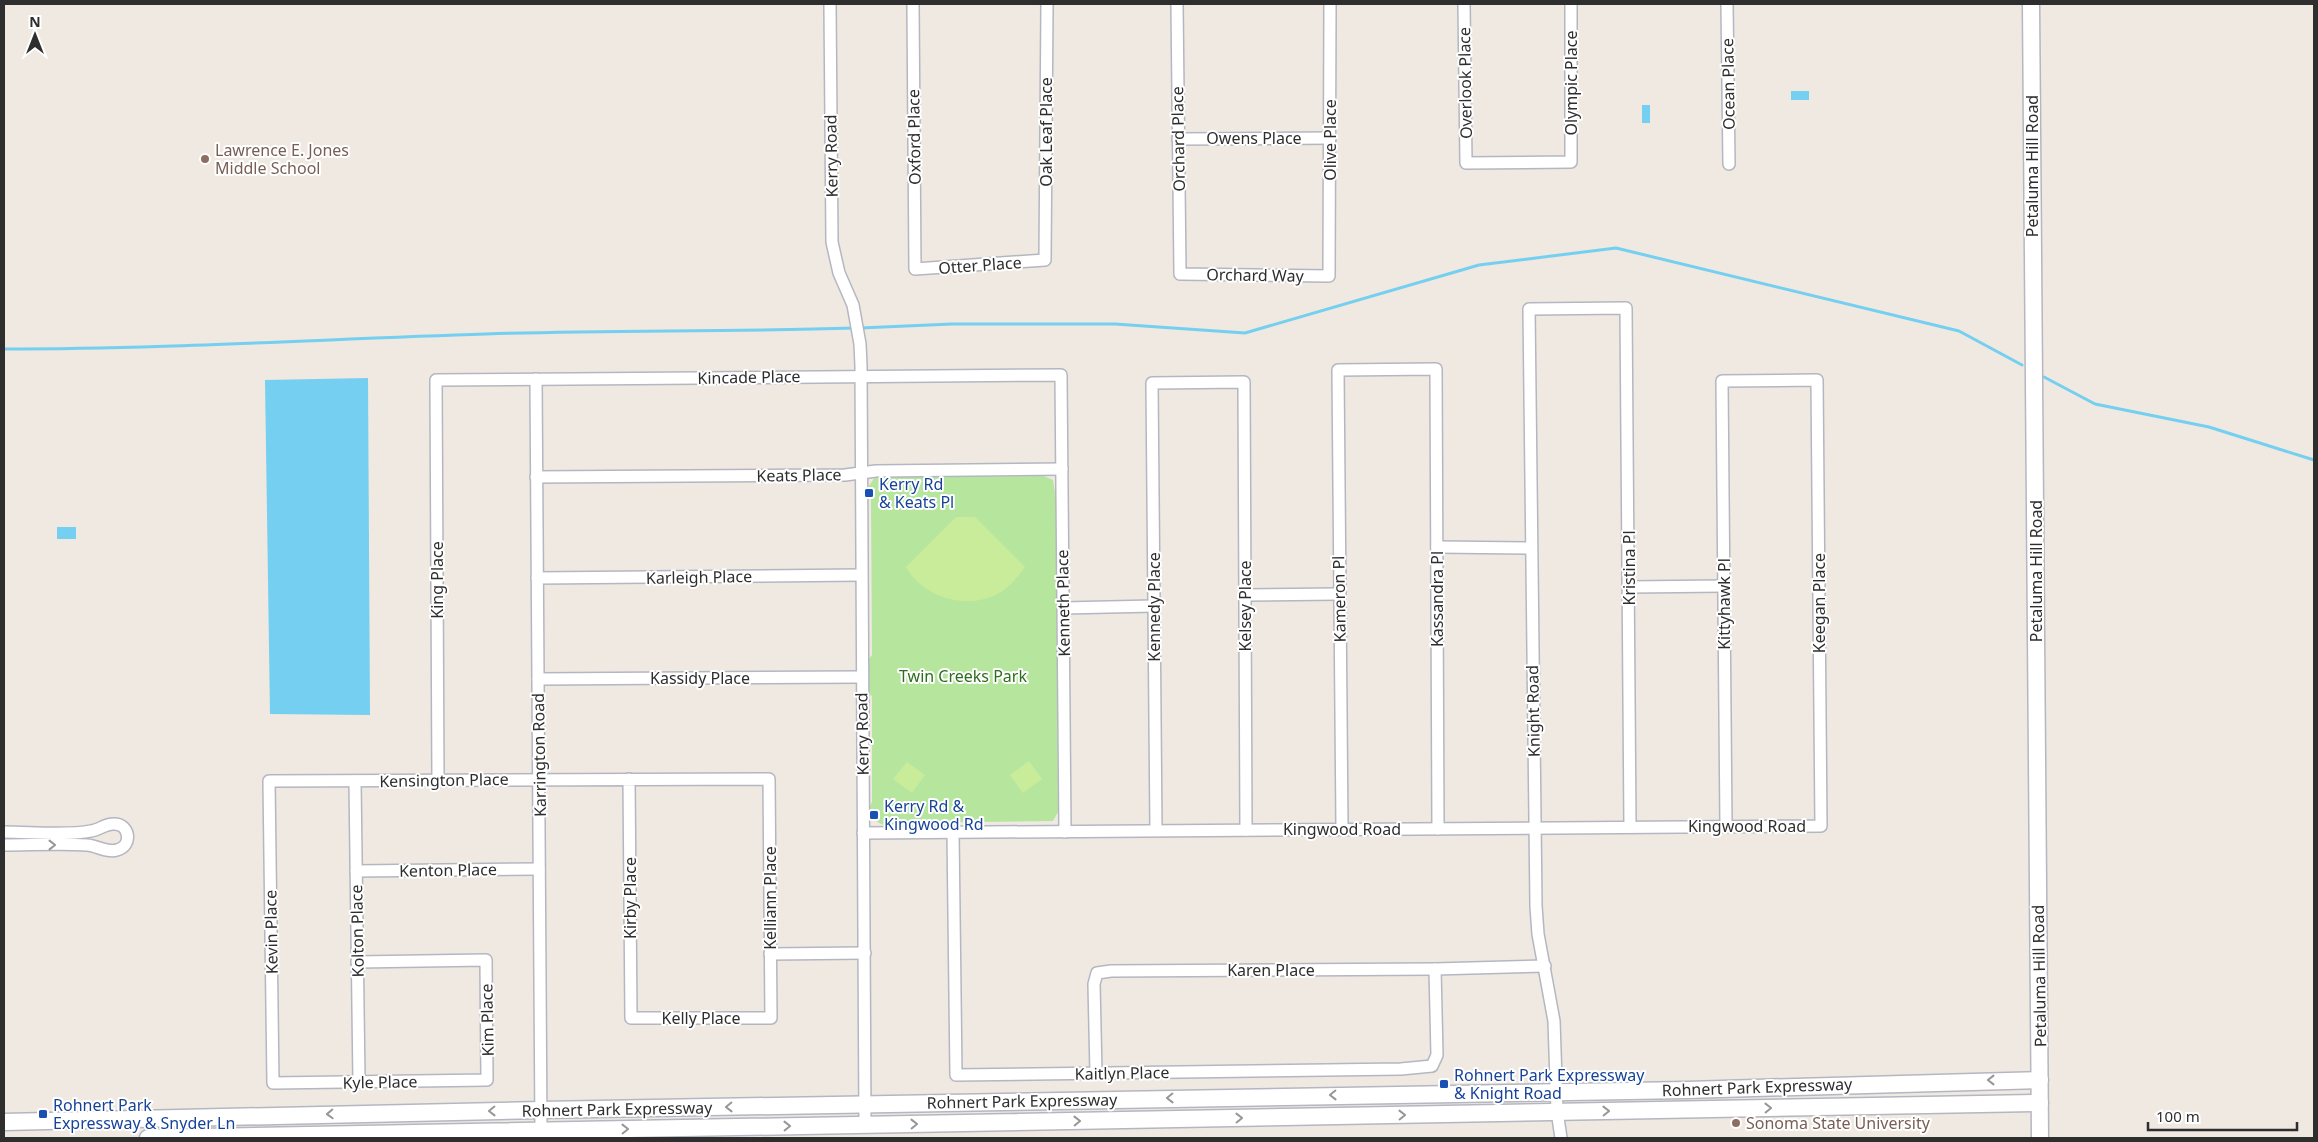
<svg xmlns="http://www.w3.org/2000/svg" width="2318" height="1142" font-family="'Noto Sans',sans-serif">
	<rect width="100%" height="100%" fill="#efe9e1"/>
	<!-- green -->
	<path fill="#b6e59e" d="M885,475l4,2 155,-1 9,4 3,19 2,313 -5,9 -158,2 -3,3c-13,0 -28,-10 -20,-24v-106l-3,-2v-35l3,-4 -1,-156 -4,-3v-7l8,-12z"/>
	<!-- pitch -->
	<g fill="#c9ec9a">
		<path d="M956,517h19l50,50c-6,8 -13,17 -21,23 -32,22 -79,10 -98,-23z"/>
		<path d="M1029,761l13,18 -19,14 -13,-18z"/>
		<path d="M907,762l18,13 -13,18 -19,-14z"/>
	</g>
	<!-- water -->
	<g fill="#75cff0">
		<rect x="1791" y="91" width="18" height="9"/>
		<rect x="1642" y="105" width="8" height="18"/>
		<path d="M368,378l2,337 -100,-1 -5,-334z"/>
		<rect x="57" y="527" width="19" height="12"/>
	</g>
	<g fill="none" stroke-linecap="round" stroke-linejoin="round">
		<!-- stream -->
		<g stroke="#75cff0" stroke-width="3">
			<path d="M860,328l92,-4h163l130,9 234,-68 137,-17 343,83 63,34"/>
			<path d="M4,349c161,0 321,-10 482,-15 123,-4 245,-2 368,-6"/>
			<path d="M2044,377l51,27 114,23 105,33"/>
		</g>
		<!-- minor casing -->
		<g stroke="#b4b7c1" stroke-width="14">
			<g id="minor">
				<path d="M830,4l2,238 7,31 14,32 7,39 1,22 4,759"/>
				<path d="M913,4l2,265 130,-9 2,-256"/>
				<path d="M1177,4l3,270 149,2 1,-272"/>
				<path d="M1464,4l2,159 105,-1v-158"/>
				<path d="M1727,4l2,160"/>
				<path d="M1178,139l152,-1"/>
				<path d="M536,379l5,752"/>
				<path d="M536,477l309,-2 31,-4 186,-2"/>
				<path d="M1437,547l94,1"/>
				<path d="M537,578l324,-3"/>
				<path d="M1629,587l95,-1"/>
				<path d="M1246,595l93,-1"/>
				<path d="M1063,608l91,-2"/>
				<path d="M538,679l323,-2"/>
				<path d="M355,781l4,301"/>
				<path d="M438,781l-2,-401 625,-5 4,457"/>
				<path d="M1342,828l-4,-458 98,-1 2,460"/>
				<path d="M1156,830l-4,-447 92,-1 2,448"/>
				<path d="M4,832c27,0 61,4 87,-1 8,-1 14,-7 22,-7 17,-1 20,22 4,26 -10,3 -19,-4 -30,-5 -27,-2 -56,0 -83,0"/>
				<path d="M953,832l3,243 445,-6 31,-3 5,-11 -2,-86"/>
				<path d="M863,833l958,-7 -4,-446 -95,1 4,445"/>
				<path d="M356,871l183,-2"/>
				<path d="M770,954l95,-1"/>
				<path d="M357,962l129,-2 1,120 -214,3 -4,-302 500,-2 2,239h-140l-2,-239"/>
				<path d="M1096,1073l-2,-89 3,-11 14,-2 324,-2 110,-3"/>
				<path d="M1561,1138l-4,-27 -3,-90 -16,-87 -2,-28 -7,-597 97,-1 4,519"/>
			</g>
		</g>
		<!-- secondary casing -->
		<g stroke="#b4b7c1" stroke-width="19">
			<g id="secondary">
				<path d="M2031,4l9,1134"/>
				<path d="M4,1122l537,-12 1146,-20 353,-10"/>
				<path d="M148,1138l1892,-35"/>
			</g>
		</g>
		<!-- minor -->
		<use href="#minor" stroke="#fff" stroke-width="11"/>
		<!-- secondary -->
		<use href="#secondary" stroke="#fff" stroke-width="16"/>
	</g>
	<!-- one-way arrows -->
	<defs><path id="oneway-chevron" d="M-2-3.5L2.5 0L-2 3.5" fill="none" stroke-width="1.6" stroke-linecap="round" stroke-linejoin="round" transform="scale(1.25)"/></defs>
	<g stroke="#969696">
		<use href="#oneway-chevron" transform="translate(52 845)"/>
		<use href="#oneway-chevron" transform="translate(1991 1080) rotate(180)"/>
		<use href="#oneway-chevron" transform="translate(1333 1095) rotate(179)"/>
		<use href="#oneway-chevron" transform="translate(1170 1098) rotate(179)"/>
		<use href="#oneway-chevron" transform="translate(729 1107) rotate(179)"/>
		<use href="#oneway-chevron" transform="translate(1768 1108) rotate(-1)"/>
		<use href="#oneway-chevron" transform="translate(492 1111) rotate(179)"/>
		<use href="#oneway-chevron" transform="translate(1606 1111) rotate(-1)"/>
		<use href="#oneway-chevron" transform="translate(330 1114) rotate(178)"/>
		<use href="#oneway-chevron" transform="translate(1402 1115) rotate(-1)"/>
		<use href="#oneway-chevron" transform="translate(1239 1118) rotate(-1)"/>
		<use href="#oneway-chevron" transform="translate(1077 1121) rotate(-1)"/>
		<use href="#oneway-chevron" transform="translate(914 1124) rotate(-1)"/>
		<use href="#oneway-chevron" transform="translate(787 1126) rotate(-1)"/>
		<use href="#oneway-chevron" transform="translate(625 1129) rotate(-1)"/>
	</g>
	<!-- markers -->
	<g fill="#8d6e63" stroke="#fff" stroke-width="2">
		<circle cx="205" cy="159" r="5"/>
		<circle cx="1736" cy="1123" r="5"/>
	</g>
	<g fill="#1a4fb4" stroke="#fff" stroke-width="2">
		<rect x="864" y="488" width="10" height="10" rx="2.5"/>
		<rect x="869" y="810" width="10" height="10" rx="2.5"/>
		<rect x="1439" y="1079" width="10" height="10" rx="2.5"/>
		<rect x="38" y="1109" width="10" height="10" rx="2.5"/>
	</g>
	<g text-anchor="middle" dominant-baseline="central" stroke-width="4" stroke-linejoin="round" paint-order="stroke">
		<!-- street labels -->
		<g font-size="16" fill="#2e2e2e" stroke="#fff">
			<text transform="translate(1465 83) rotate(-91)">Overlook Place</text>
			<text transform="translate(1571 83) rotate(-90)">Olympic Place</text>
			<text transform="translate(1728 84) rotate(-91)">Ocean Place</text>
			<text transform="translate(1046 132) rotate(-90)">Oak Leaf Place</text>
			<text transform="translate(914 137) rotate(-91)">Oxford Place</text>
			<text x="1254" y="138">Owens Place</text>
			<text transform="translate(1178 139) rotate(-91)">Orchard Place</text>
			<text transform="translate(1330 140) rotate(-90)">Olive Place</text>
			<text transform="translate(831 156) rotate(-91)">Kerry Road</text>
			<text transform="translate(2032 166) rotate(-90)">Petaluma Hill Road</text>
			<text transform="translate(980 265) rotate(-4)">Otter Place</text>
			<text transform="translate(1255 275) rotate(1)">Orchard Way</text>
			<text transform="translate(749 377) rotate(-1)">Kincade Place</text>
			<text transform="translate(799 475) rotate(-1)">Keats Place</text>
			<text transform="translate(1629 568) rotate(-90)">Kristina Pl</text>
			<text transform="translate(2036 571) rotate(-90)">Petaluma Hill Road</text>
			<text transform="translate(699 577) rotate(-1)">Karleigh Place</text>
			<text transform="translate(437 580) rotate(-90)">King Place</text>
			<text transform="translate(1339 599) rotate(-91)">Kameron Pl</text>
			<text transform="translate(1437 599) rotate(-90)">Kassandra Pl</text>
			<text transform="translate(1063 603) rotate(-91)">Kenneth Place</text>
			<text transform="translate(1819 603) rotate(-90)">Keegan Place</text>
			<text transform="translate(1724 604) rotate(-90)">Kittyhawk Pl</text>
			<text transform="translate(1245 606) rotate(-90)">Kelsey Place</text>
			<text transform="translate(1154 607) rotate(-90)">Kennedy Place</text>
			<text x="700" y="678">Kassidy Place</text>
			<text transform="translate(1533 711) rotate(-91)">Knight Road</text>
			<text transform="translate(862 734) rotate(-91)">Kerry Road</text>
			<text transform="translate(539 755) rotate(-91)">Karrington Road</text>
			<text transform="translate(444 780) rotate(-1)">Kensington Place</text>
			<text x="1747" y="826">Kingwood Road</text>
			<text x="1342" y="829">Kingwood Road</text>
			<text transform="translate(448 870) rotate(-1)">Kenton Place</text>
			<text transform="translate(630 898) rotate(-90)">Kirby Place</text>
			<text transform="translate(770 898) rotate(-90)">Kelliann Place</text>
			<text transform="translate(357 931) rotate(-91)">Kolton Place</text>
			<text transform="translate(271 932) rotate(-91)">Kevin Place</text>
			<text x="1271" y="970">Karen Place</text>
			<text transform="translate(2039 976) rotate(-91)">Petaluma Hill Road</text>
			<text x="701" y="1018">Kelly Place</text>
			<text transform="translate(487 1020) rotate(-91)">Kim Place</text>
			<text transform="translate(1122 1073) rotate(-1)">Kaitlyn Place</text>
			<text transform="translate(380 1082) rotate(-1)">Kyle Place</text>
			<text transform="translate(1757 1087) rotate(-2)">Rohnert Park Expressway</text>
			<text transform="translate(1022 1101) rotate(-1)">Rohnert Park Expressway</text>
			<text transform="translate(617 1109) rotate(-1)">Rohnert Park Expressway</text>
		</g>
		<!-- education labels -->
		<g font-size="16" fill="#785e54" stroke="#fff" text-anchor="start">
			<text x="215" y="150">Lawrence E. Jones<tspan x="215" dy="18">Middle School</tspan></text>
			<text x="1746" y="1123">Sonoma State University</text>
		</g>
		<!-- transit labels -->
		<g font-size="16" fill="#164399" stroke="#fff" text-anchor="start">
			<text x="879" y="484">Kerry Rd<tspan x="879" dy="18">&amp; Keats Pl</tspan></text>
			<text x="884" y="806">Kerry Rd &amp;<tspan x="884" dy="18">Kingwood Rd</tspan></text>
			<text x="1454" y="1075">Rohnert Park Expressway<tspan x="1454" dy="18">&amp; Knight Road</tspan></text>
			<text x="53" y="1105">Rohnert Park<tspan x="53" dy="18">Expressway &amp; Snyder Ln</tspan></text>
		</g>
		<!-- park labels -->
		<g font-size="16" fill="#2c6e1b" stroke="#fff">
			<text x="963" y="676">Twin Creeks Park</text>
		</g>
	</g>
	<!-- border -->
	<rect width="2318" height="1142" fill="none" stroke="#2e2e2e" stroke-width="10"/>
	<!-- north arrow -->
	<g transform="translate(35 35)" stroke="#ffffff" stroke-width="4" paint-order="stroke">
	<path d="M0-4L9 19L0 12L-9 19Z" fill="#2e2e2e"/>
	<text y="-8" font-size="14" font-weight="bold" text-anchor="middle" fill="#2e2e2e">N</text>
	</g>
	<!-- scale -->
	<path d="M2148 1122v8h149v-8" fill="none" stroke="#2e2e2e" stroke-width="2.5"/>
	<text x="2156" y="1122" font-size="15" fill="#2e2e2e" stroke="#ffffff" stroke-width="4" paint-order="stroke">100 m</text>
</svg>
